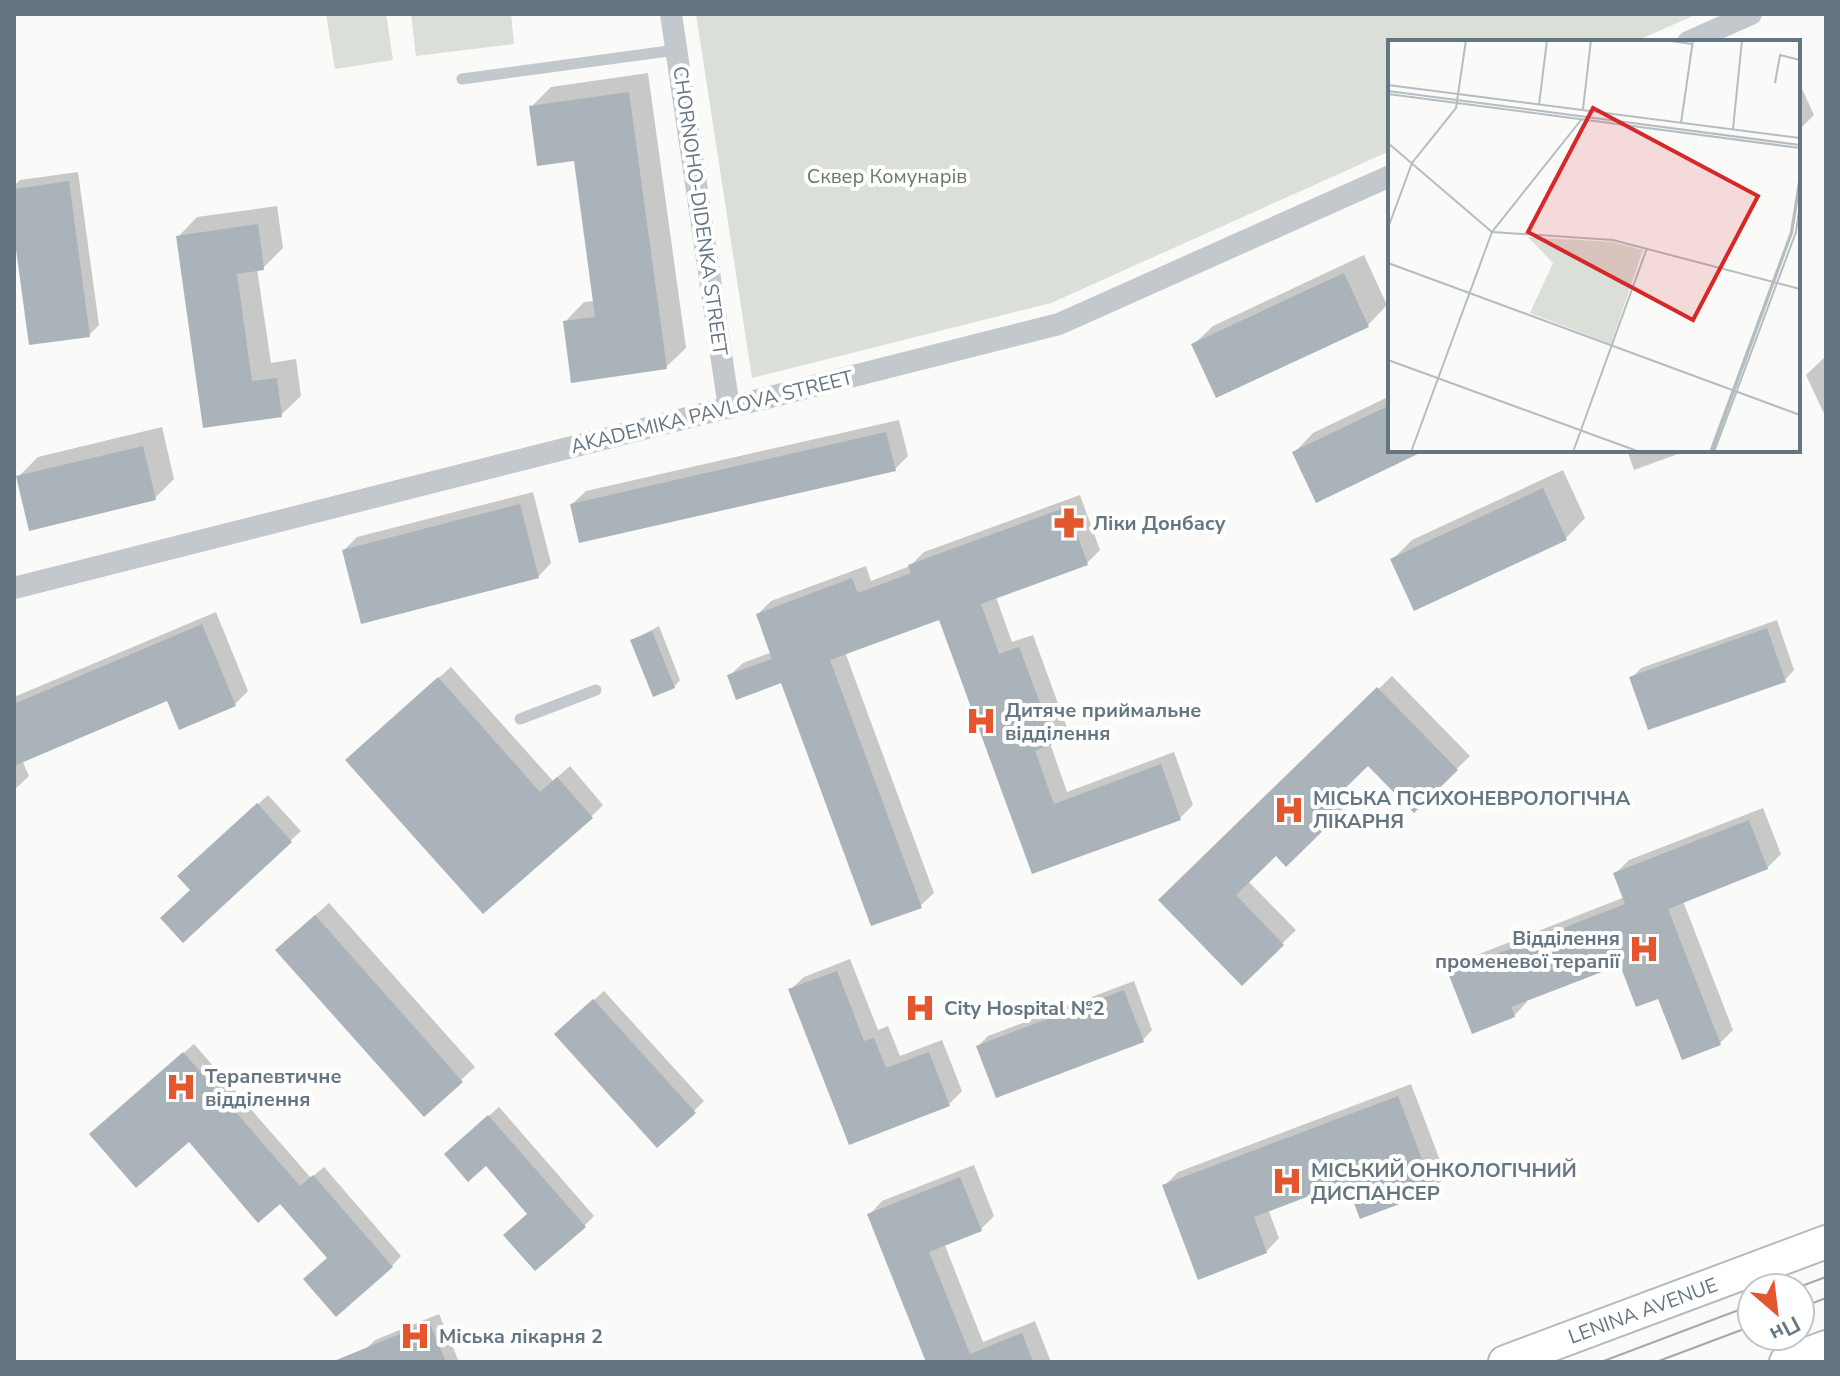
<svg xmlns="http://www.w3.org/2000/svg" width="1840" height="1376" font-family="'Nunito Sans',sans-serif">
	<rect width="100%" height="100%" fill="#fafaf8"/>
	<!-- green -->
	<g fill="#dadfd7">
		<path d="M326,14h60l7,46 -58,9z"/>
		<path d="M411,14h100l3,30 -98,12z"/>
		<path d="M696,14h1001l-63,28h-244v109l-339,152 -299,75z"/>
	</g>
	<!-- shadow -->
	<g fill="#0003">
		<path d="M648,73l38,275 -20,19 -101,-45 19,-20 11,-1 -20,-142 -44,-52 20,-20z"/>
		<path d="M1798,80l16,35 -16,16z"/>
		<path d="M78,172l21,153 -10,10 -75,-115v-34l6,-6z"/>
		<path d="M277,206l6,42 -20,20 -6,1 14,94 25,-4 5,37 -20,19 -77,11 -26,-189 19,-20z"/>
		<path d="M1364,255l23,50 -19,20 -175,20 20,-19z"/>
		<path d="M1826,356v62l-20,-43z"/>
		<path d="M1390,396v54h31l-127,3 19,-20z"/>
		<path d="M899,420l9,36 -14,14 -322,34 14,-13z"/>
		<path d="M162,427l12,52 -19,19 -137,-21 20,-20z"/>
		<path d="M1627,450h62l-55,20z"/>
		<path d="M1563,470l22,48 -19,20 -173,21 19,-19z"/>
		<path d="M533,492l18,71 -13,14 -194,-27 13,-13z"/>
		<path d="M1080,495l20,55 -13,13 -91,34 16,45 21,-7 34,93 -17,15 17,49 107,-40 19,53 -13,13 -146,54 -94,-255 -95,35 89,241 -14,13 -138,-225 -53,-5 14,-13 29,-11 -14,-38 13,-13 95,-35 5,15 39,-15 14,-14z"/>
		<path d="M216,612l32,79 -13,13 -67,-6 -146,62 7,16 -15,14v-93z"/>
		<path d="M1777,620l17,50 -9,10 -153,-2 9,-10z"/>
		<path d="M659,626l21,54 -6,7 -41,-47z"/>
		<path d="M451,667l102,114 17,-15 33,39 -12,12 -231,-69z"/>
		<path d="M1392,676l78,80 -56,54 -46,-47 -28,28 10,11 -64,62 -10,-11 -29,27 49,50 -54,53 -81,-83z"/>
		<path d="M268,795l33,36 -118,109 10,-50 -3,-23z"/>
		<path d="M1763,808l18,46 -14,14 -84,33 50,129 -13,13 -99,-81 -95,37 1,3 -13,14 -64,-43 14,-13 161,-63 -9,-24 13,-13z"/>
		<path d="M329,903l146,164 -51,47 -133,-177z"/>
		<path d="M850,959l28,71 10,-4 12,30 42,-16 20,51 -13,13 -99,39 -60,-153 14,-13z"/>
		<path d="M1134,981l18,49 -9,10 -165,6 10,-10z"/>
		<path d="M604,991l100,110 -10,10 -127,-87z"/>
		<path d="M194,1044l117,134 13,-11 77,89 -9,10 -63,-9 -49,-56 -91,-61 -87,-16z"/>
		<path d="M1411,1084l35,92 -13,13 -86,-10 -79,30 11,29 -13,14 -102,-66 14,-14z"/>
		<path d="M499,1107l95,109 -10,10 -54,-12 -44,-51 -30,-19z"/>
		<path d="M974,1165l20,51 -13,13 -37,14 39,99 52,-21 16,41h-123l-59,-147 13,-14z"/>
		<path d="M439,1314l20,48h-89l-5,-12 10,-10z"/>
	</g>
	<!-- building -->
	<g fill="#aab3b9">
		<path d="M629,92l38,277 -96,14 -8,-62 32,-4 -21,-156 -37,5 -8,-60z"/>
		<path d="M69,181l21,156 -61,8 -15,-110v-46z"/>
		<path d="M258,224l6,46 -27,4 15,107 25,-3 5,39 -79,11 -27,-192z"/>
		<path d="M1344,273l25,54 -153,71 -25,-54z"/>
		<path d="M1390,405v45h36l-110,53 -24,-51z"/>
		<path d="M886,432l10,39 -317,72 -9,-39z"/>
		<path d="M143,446l13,54 -127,31 -13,-55z"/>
		<path d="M1543,488l24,52 -153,71 -24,-52z"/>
		<path d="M520,504l19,74 -178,46 -19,-74z"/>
		<path d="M1067,507l21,58 -107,39 18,50 20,-7 36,96 -20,8 19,53 107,-40 20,56 -149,54 -93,-254 -109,40 92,248 -51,18 -90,-243 -45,17 -9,-25 45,-16 -16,-45 96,-36 6,15 53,-20 -3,-8z"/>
		<path d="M202,624l34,82 -57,24 -12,-29 -153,65v-62z"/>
		<path d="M1767,628l19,54 -138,48 -19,-53z"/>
		<path d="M652,631l23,57 -22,9 -23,-57z"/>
		<path d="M438,677l102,115 17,-15 36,41 -110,96 -138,-154z"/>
		<path d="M1377,687l81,83 -44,43 -46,-47 -40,39 10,11 -52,51 -10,-11 -40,39 48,50 -42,41 -84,-86z"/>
		<path d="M257,803l35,39 -109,101 -23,-25 30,-28 -13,-14z"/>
		<path d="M1749,820l19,49 -100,40 53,136 -39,15 -24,-61 -22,8 -16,-42 -109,42 4,10 -43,17 -24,-61 177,-69 -12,-31z"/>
		<path d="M315,915l148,167 -39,35 -149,-167z"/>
		<path d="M837,971l27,70 10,-3 12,30 43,-16 21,54 -101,39 -61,-156z"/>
		<path d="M1124,990l20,52 -148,56 -20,-52z"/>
		<path d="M593,999l103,114 -39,35 -103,-114z"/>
		<path d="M183,1052l117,134 13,-11 80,92 -57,50 -33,-38 24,-21 -47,-54 -22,19 -69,-81 -53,46 -47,-54z"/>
		<path d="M1398,1096l36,95 -74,28 -14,-37 -92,35 13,36 -69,27 -36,-95z"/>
		<path d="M488,1115l98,112 -51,44 -32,-36 24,-21 -41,-48 -18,16 -24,-28z"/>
		<path d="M960,1177l22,54 -53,21 41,102 52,-21 11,29h-107l-59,-148z"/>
		<path d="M429,1322l17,40h-112v-1z"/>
	</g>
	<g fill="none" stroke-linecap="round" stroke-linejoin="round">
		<!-- secondary casing -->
		<g stroke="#b3babf" stroke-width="36">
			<g id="secondary">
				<path d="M1505,1362l321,-120"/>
				<path d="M1786,1362l40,-15"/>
			</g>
		</g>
		<!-- lane -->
		<g stroke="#c3c8cc" stroke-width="11">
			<path d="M462,79l214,-29"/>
			<path d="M520,719l76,-29"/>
		</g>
		<!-- street -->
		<g stroke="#c3c8cc" stroke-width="22">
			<path d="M671,14l58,394"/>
			<path d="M1688,42l63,-28"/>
			<path d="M14,588l1045,-264 331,-148"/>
		</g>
		<!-- secondary -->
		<use href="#secondary" stroke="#fff" stroke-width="32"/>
		<!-- tram -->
		<g stroke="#a2aab0" stroke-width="2">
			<path d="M1796,1288l30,-11"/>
			<path d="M1800,1308l26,-10"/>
			<path d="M1601,1362l151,-57"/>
			<path d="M1656,1362l96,-36"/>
		</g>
	</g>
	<!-- icons -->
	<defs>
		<g id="pharmacy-bare" transform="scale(2.4)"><path d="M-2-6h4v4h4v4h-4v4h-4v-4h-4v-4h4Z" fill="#e4572e" stroke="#fff" stroke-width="2.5" paint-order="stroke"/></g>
		<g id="hospital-bare" transform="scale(2.4)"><path d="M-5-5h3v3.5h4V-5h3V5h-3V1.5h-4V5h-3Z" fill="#e4572e" stroke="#fff" stroke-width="2.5" paint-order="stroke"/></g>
	</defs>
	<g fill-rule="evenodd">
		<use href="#pharmacy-bare" x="1069" y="523"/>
		<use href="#hospital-bare" x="981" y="721"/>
		<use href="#hospital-bare" x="1289" y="810"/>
		<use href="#hospital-bare" x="1644" y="949"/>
		<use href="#hospital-bare" x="920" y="1008"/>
		<use href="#hospital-bare" x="181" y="1087"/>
		<use href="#hospital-bare" x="1287" y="1181"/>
		<use href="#hospital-bare" x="415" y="1336"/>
	</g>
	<g text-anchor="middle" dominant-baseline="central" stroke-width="8" stroke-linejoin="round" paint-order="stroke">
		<!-- park labels -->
		<g font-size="20" fill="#687a64" stroke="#fff">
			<text x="887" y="176">Сквер Комунарів</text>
		</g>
		<!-- street labels -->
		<g font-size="20" fill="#657683" stroke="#fff">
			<text transform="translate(700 211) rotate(82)">CHORNOHO-DIDENKA STREET</text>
			<text transform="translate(712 412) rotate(-14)">AKADEMIKA PAVLOVA STREET</text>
			<text transform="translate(1643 1311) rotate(-20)">LENINA AVENUE</text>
		</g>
		<!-- poi labels -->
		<g font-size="20" font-weight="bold" fill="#657683" stroke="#fff" text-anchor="start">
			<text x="1093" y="523">Ліки Донбасу</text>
			<text x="1005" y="710">Дитяче приймальне<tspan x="1005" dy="23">відділення</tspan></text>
			<text x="1313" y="798">МІСЬКА ПСИХОНЕВРОЛОГІЧНА<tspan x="1313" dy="23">ЛІКАРНЯ</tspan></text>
			<text x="1620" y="938" text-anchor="end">Відділення<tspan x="1620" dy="23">променевої терапії</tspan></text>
			<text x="944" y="1008">City Hospital №2</text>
			<text x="205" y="1076">Терапевтичне<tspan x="205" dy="23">відділення</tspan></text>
			<text x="1311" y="1170">МІСЬКИЙ ОНКОЛОГІЧНИЙ<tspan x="1311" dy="23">ДИСПАНСЕР</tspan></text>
			<text x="439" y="1336">Міська лікарня 2</text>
		</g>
	</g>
	<!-- overview -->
	<g transform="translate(1388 40)">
		<rect width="412" height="412" fill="#fafaf8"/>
		<path d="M140,197l85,5 30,8 -32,94 -81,-31 23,-50z" fill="#dadfd7"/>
		<path fill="none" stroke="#b5bdc2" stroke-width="2" d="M276,0l28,4M387,43l5,-28 20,5M0,45l412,53M0,51l412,54M0,54l412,54M151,65l8,-65M195,69l8,-69M293,83l12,-83M345,89l9,-89M0,103l104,89 121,8 187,49M0,188l24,-65 44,-55 10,-68M0,223l412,152M0,320l252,92M23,412l81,-220 89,-112M185,412l74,-204M322,412l81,-220 9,-57M324,412l80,-219 8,-49M326,412l82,-220 4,-29"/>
		<path fill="#d62828" fill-opacity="0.15" stroke="#d62828" stroke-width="4" d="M205,68l165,88 -65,124 -165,-88z"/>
		<rect width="412" height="412" fill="none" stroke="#657683" stroke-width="4"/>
	</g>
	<!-- border -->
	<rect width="1840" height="1376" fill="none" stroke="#657683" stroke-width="32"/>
	<!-- north arrow -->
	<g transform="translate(1776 1312) rotate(152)"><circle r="38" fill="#ffffff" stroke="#c1c8cd" stroke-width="2"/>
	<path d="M0-6L14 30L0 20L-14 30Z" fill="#e4572e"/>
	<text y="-12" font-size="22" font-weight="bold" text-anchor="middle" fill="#657683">Пн</text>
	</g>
</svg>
